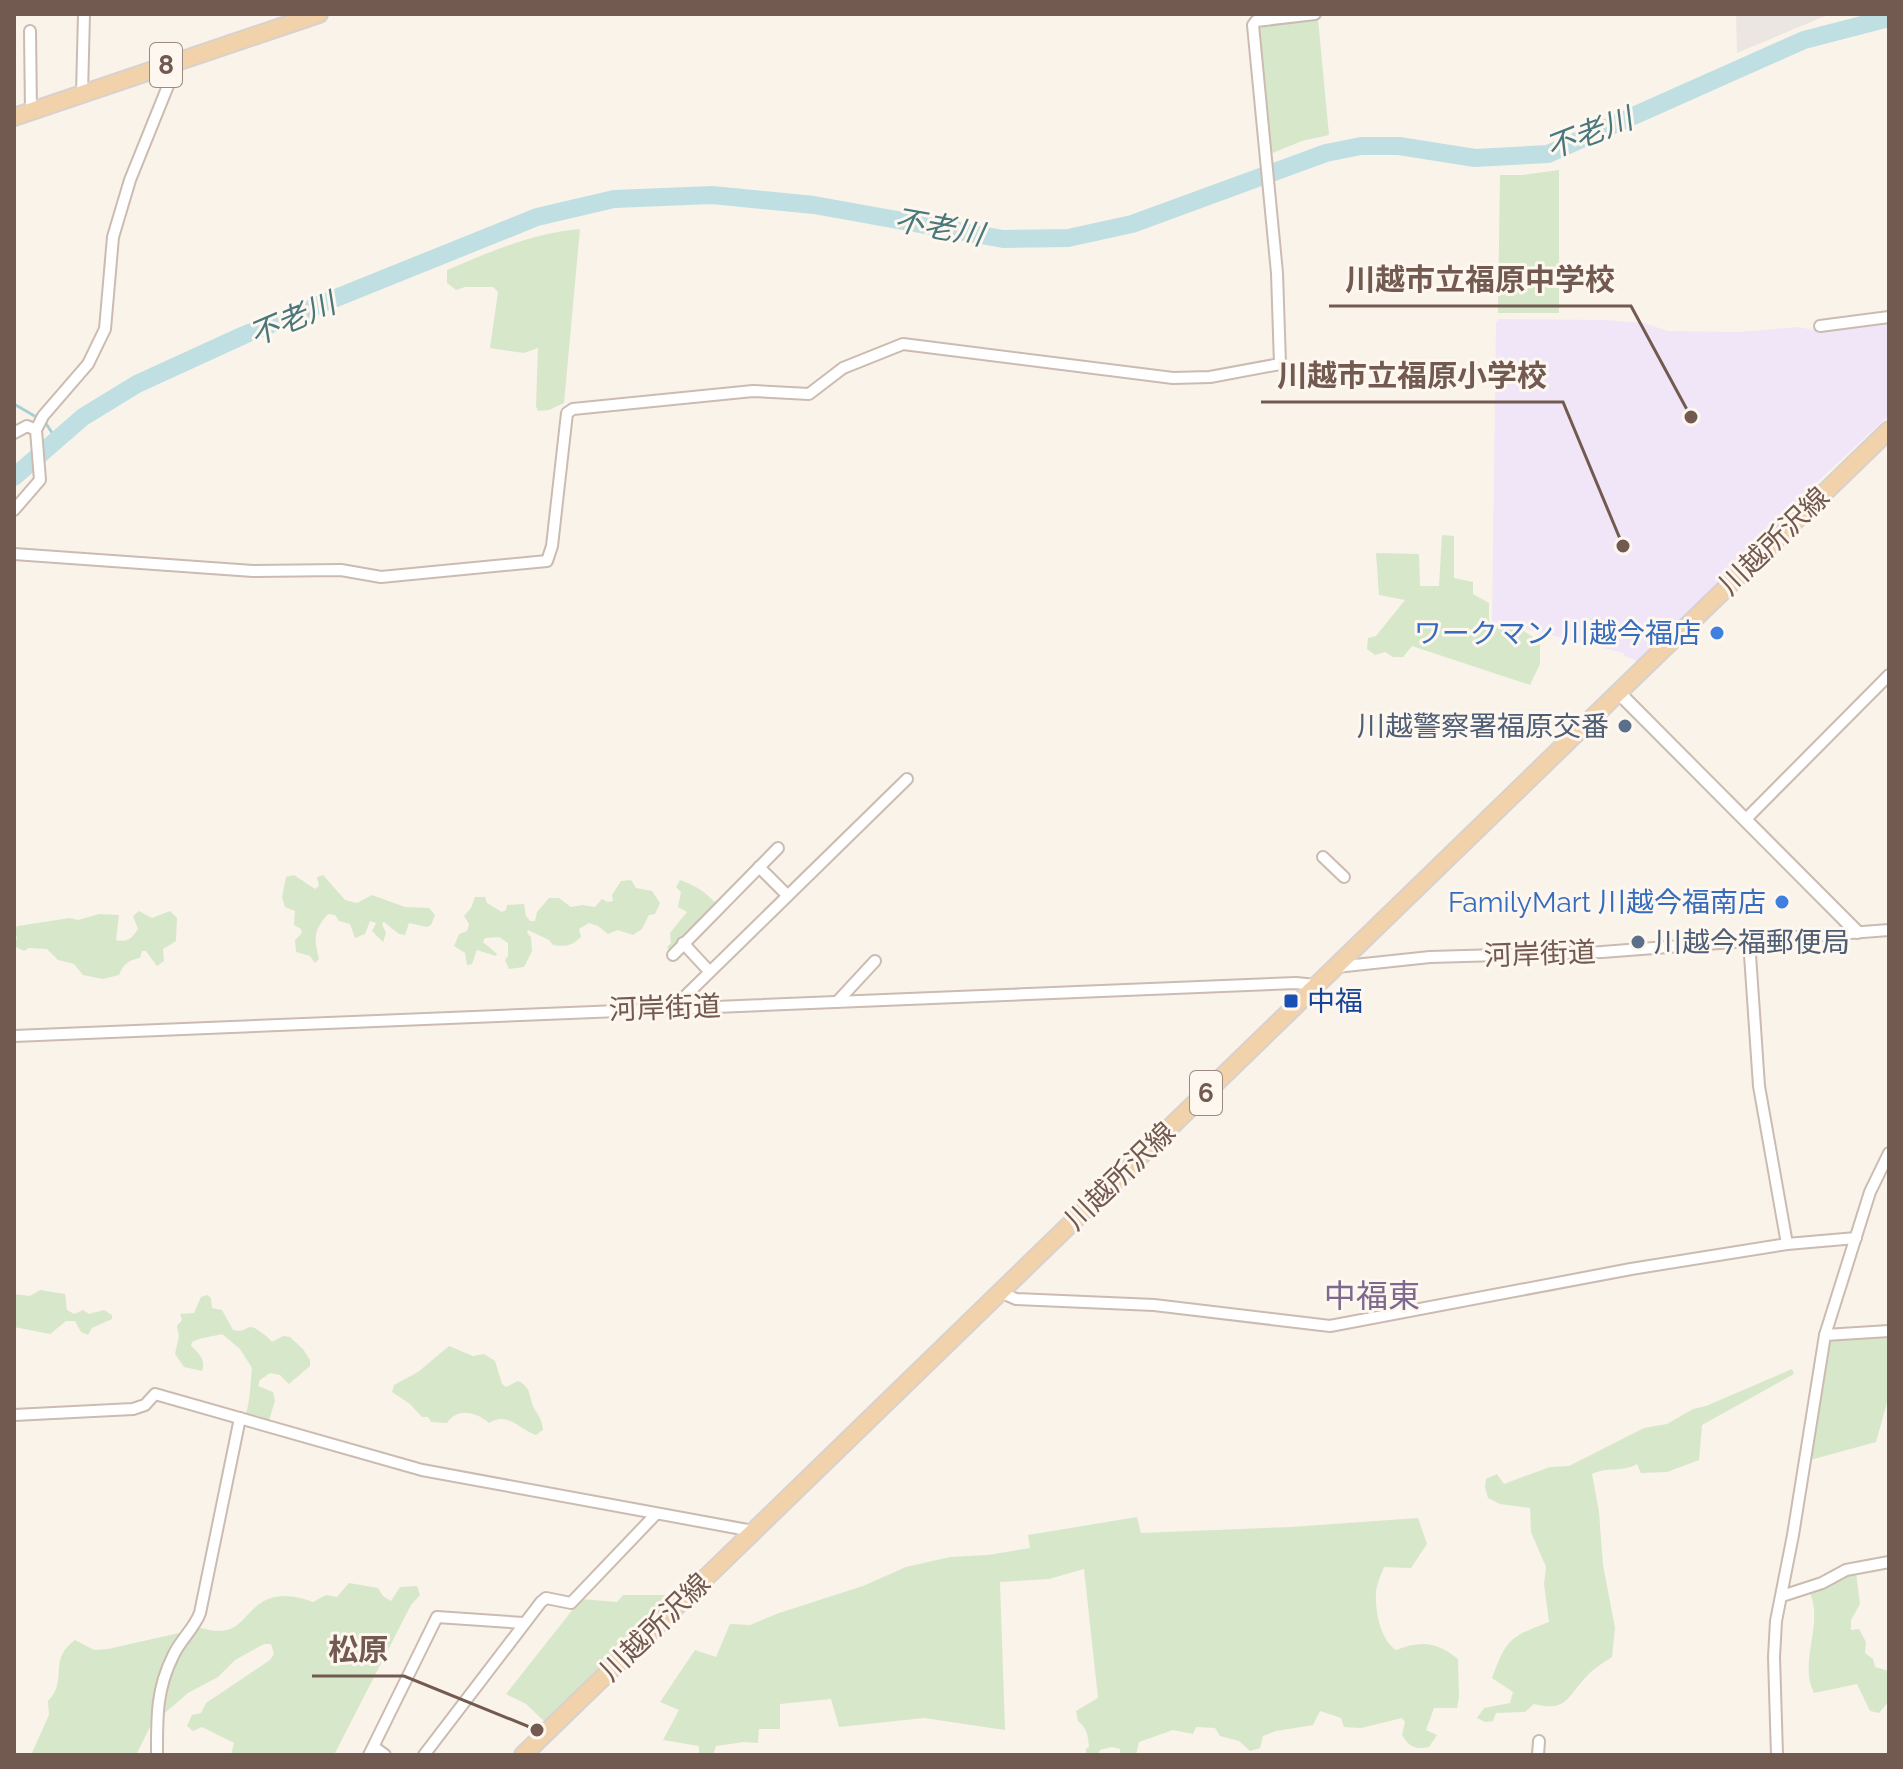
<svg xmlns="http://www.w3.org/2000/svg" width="1903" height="1769" font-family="Raleway,'Noto Sans JP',sans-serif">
	<rect width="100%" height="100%" fill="#faf3ea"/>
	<!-- industrial -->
	<path fill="#ece6e2" d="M1736,14h94l-93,39z"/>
	<!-- education -->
	<path fill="#f0e6f7" d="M1499,319l106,1 39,3 24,8 71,1 58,-5 24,4 64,-9 3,3 1,90 -105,98 -8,8 2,2 -140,138 -14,-5v-3l-132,-32 4,-298z"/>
	<!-- green -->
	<g fill="#d7e7ca">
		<path d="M1318,19l11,116 -27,6 -32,13 -12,-125 10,-5z"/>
		<path d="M1559,170v143h-61l2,-138h22z"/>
		<path d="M580,229l-16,174 -15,7 -11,1 -2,-5 2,-58 -14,5 -34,-5 8,-56 -5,-5h-28l-9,3 -9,-7v-13c42,-18 86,-37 133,-41z"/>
		<path d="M1442,535l12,1v42l19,4v12l16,9v20l35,8 16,11v22l-10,21 -118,-39 -9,11h-10l-8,-5 -10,3 -8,-6 1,-11 8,-2 29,-36 -26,-5 -3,-42 43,1 1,32h19z"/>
		<path d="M294,875l21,14 4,-3 -2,-9 6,-2 22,25 12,3 15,-8 33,12 24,1 6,7 -4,10 -4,2 -18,-4 -4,12 -6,-1 -15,-12 -2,2 4,9 -3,9 -11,-11 4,-8 -6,-2 -5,13 -10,4 -5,-14 -11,-3 -4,-6 -7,-1c-15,17 -14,24 -9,45l-4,4 -5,-7 -14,-4 -1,-12 7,-7 -1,-4 -7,-4 1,-14 -10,-4 -3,-10 4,-20z"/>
		<path d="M631,880l5,8 16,3 8,12 -5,11 -6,1 -7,14 -9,6 -15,-5 -10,4 -10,-8 -9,-3 -10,6 2,8c-10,9 -15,10 -28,8l-4,-5 -21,-10 -1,3 4,4 1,14 -8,16 -15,2 -4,-9 3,-4v-13l-9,-6 -14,1 -2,4 14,12 -1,2 -19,-6 -5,14 -5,1 -2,-12 -11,-7 5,-12 8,-3 2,-7 -5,-8 7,-8 4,-11h10l2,6 15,9 4,-2 1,-5 17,-1 2,12 4,5h5l2,-9 12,-14h10l12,9 11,-2 13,2 7,-8 6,3 5,-1 -1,-6 9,-14z"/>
		<path d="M680,880c17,6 26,12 38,26l-21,33 -26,13 -4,-5 4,-4 -1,-10 17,-21 -9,-5 3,-15 -5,-5z"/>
		<path d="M139,911l13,7 18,-7 7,7 -1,23 -13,8 1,12 -7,5 -11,-15h-4l-2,7c-11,2 -17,6 -21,17l-16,4 -20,-4 -9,-11 -16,-4 -11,-11 -18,-1 -5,3 -10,-5 3,-8 -3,-9 4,-3 52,-8 8,2 21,-6 20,1 -3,25c12,3 16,-2 22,-11l-5,-13z"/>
		<path d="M40,1290l25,4 2,16 7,4 9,-4 6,4 15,-4 8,5v4l-20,9 -4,7 -7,-3 -6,-11h-9l-16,13 -36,-7v-33l16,2z"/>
		<path d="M207,1295l4,3 1,10 10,2 11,20c18,4 11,-11 29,3 4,3 7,5 10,9l11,-6 7,1 13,12 7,11v6l-21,18 -9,-9 -10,-2 -10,7 -2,6 15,6 2,9 -6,19 -23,-7c5,-16 4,-29 6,-45l-12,-19 -18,-15c-11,3 -19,3 -30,8l-1,4c8,7 15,14 11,25l-18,-4 -9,-13 4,-18 -2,-10 5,-6 -2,-6 14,-1 7,-16z"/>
		<path d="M1889,1336v59l-13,47 -66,18 20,-117 2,-3z"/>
		<path d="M449,1346l24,10 11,-2 11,7 7,23 4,3 12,-6c15,7 10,17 17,29 5,8 7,10 8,20l-7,5c-17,-6 -29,-24 -47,-12 -13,-11 -31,-16 -42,0l-16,-1 -3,-5h-6l-12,-13 -18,-12 2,-7 24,-13z"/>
		<path d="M1792,1369l2,5 -92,51 -3,35 -32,12 -26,1 -4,-9c-15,9 -30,2 -45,10l7,38 4,53 12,63 -3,29c-9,6 -19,12 -26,20 -20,21 -19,35 -52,27l-9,8 -29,1 -3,8 -8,1 -8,-4 7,-10 26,-5 3,-11 -21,-14c15,-40 18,-41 57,-56l-5,-38 2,-17 -15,-35 -1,-24 -30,-4 -12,-6 -3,-11 1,-8 11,-5 7,10 46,-17 19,-1 75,-38 23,-4 26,-15 13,-3z"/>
		<path d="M1137,1517l4,16 150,-6 127,-9 9,26 -16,24 -27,-1c-3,8 -7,16 -8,25 -1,19 4,47 20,58 25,-10 41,-8 62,9l1,38 -2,11h-23l-8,22 11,5 -8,12c-15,3 -19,0 -27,-12l3,-13 -3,-4 -41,10 -17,-1 -3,-9 -21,-7 -7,14 -37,6 -13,5 -3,12 -10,3 -11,-10 -19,-5 -5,-8 -19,-1 -3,7 -20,-4 -34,12 -3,13h-16v-6l-8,-2 -12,3 -2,5h-12v-6l3,-2c-1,-11 -2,-19 -11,-26l-2,-10 22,-13 -14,-129 -35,10 -49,3 5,148 -81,-12 -85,9 -8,-28 -51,5v25h-21l-1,14 -14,-1 -28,4 -3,9h-14v-9l-36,-6 16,-30 -19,-8 35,-52 21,7 14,-33 20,1 29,-12 84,-27 43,-19 44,-10 38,-2 42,-7 -2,-13z"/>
		<path d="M1856,1572l4,32 -9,16v10l8,-1 7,13 -1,11 8,6 2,8 14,4v30l-10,12 -9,-2 -13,-27 -43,9c-16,-33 11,-69 -5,-102z"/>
		<path d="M349,1583l29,5 5,8 8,5 9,-14 17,-1 3,9 -9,10 -77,150h-103l3,-12 -32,-16 -9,4 -6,-5 5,-11 9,-2 5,-10 64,-43 4,-6 -3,-10h-7l-29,16 -17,17 -30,16 -37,32 -15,30h-105l18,-40 -1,-14c21,-21 -1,-41 27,-61l19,10 14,-1 93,-21c42,12 40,-17 67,-29 14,-6 32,-2 45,3l13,-7 11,2z"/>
		<path d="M623,1595h53l-131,127 -19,-18 -20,-10 75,-95 36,3z"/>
	</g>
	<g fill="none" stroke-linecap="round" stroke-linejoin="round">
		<!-- stream -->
		<g stroke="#a8cfd3" stroke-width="3">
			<path d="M14,404l24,14"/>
			<path d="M45,422l11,17"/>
		</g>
		<!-- river -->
		<path stroke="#c0dfe2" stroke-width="18" d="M14,477l69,-60 54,-33 107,-49 293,-118 77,-18 98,-4 102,10 189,34 65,-1 64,-14 194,-71 35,-7h38l76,12 73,-4 256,-114 85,-22"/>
		<!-- minor casing -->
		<g stroke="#cbbbb1" stroke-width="14">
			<g id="minor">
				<path d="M30,31l1,80"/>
				<path d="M82,94l2,-80"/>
				<path d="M1820,326l69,-9"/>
				<path d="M14,433l13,-7 9,4"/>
				<path d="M14,510l26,-30 -4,-50 7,-14 45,-52 17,-35 8,-92 17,-57 48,-119"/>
				<path d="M14,554l239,17 88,-1 40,7 166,-16 5,-15 15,-133 6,-4 180,-18 56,3 34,-26 60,-24 270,34 37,-1 70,-13 -3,-91 -24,-248 3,-4 59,-7"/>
				<path d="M1746,819l143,-144"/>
				<path d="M1323,857l21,20"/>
				<path d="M759,867l28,28"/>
				<path d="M1749,940l10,146 28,158"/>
				<path d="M683,943l26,28"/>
				<path d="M673,955l105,-107"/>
				<path d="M1336,967l94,-10 172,-5 287,-22"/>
				<path d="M837,1002l38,-41"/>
				<path d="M673,1008l234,-229"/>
				<path d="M14,1036l1282,-53 20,2"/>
				<path d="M1000,1292l16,7 138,6 176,21 301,-57 156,-25 69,-6"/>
				<path d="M1825,1335l64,-4"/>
				<path d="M14,1415l119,-6 12,-4 10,-11 267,76 331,61"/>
				<path d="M1782,1596l40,-13 24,-13 43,-8"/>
				<path d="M374,1747l11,8"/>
				<path d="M157,1755c0,-37 -1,-65 16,-99 7,-16 21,-27 27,-43l40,-195"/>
				<path d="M369,1755l68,-138 86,6"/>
				<path d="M424,1755l117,-153 5,-4 25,5 85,-89"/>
				<path d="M1538,1755l1,-14"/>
				<path d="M1777,1755l-3,-98 2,-36 17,-86 32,-200 45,-143 19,-39"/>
			</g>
		</g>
		<!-- tertiary casing -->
		<g stroke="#cbbbb1" stroke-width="16">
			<path id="tertiary" d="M1619,693l238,239"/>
		</g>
		<!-- primary casing -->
		<g stroke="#d8d1ce" stroke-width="20">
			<g id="primary">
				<path d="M14,117l305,-103"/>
				<path d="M523,1755l1366,-1325"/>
			</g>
		</g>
		<!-- minor -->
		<use href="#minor" stroke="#fff" stroke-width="10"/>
		<!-- tertiary -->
		<use href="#tertiary" stroke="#fff" stroke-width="12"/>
		<!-- primary -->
		<use href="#primary" stroke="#f1d2aa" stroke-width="16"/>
	</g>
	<!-- markers -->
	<g fill="#3f7fe0" stroke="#fdf7f0" stroke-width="3">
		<circle cx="1717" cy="633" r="8"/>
		<circle cx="1782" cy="902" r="8"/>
	</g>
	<g fill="#5c6f8a" stroke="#fdf7f0" stroke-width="3">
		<circle cx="1625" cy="726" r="8"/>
		<circle cx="1638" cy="942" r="8"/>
	</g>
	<rect fill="#1a4fb4" stroke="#fdf7f0" stroke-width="3" x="1283" y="993" width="16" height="16" rx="4"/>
	<g text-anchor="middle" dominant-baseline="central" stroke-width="6" stroke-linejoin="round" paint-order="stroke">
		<!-- shield labels -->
		<g fill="#fdf7f0" stroke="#9c8980" stroke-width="2">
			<rect x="150" y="43" width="32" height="44" rx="6"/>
			<rect x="1190" y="1071" width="32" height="44" rx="6"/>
		</g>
		<g font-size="26" font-weight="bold" fill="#725a50">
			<text x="166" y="65">8</text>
			<text x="1206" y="1093">6</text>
		</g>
		<!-- street labels -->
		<g font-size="28" fill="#725a50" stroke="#fdf7f0">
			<text transform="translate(1774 541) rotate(-44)">川越所沢線</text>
			<text transform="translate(1540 954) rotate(-2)">河岸街道</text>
			<text transform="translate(665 1008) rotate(-2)">河岸街道</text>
			<text transform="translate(1120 1176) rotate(-44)">川越所沢線</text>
			<text transform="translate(655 1627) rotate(-44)">川越所沢線</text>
		</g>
		<!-- shop labels -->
		<g font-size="28" fill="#366cbe" stroke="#fdf7f0" text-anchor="end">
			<text x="1701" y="633">ワークマン 川越今福店</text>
			<text x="1766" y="902">FamilyMart 川越今福南店</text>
		</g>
		<!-- service labels -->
		<g font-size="28" fill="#4e5e75" stroke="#fdf7f0" text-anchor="end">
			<text x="1609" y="726">川越警察署福原交番</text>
			<text x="1654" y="942" text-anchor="start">川越今福郵便局</text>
		</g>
		<!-- transit labels -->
		<g font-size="28" fill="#164399" stroke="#fdf7f0" text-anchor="start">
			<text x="1307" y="1001">中福</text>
		</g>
		<!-- water labels -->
		<g font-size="30" font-style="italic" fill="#49777c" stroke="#fdf7f0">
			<text transform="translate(1589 133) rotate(-21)">不老川</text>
			<text transform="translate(939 227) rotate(10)">不老川</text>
			<text transform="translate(292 319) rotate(-23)">不老川</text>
		</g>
		<!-- quarter labels -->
		<g font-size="32" fill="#7e688d" stroke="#fdf7f0">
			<text x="1372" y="1295">中福東</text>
		</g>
	</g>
	<!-- callouts -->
	<path fill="none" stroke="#725a50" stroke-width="3" d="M1691 417L1631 306H1329M1623 546L1563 402H1261M537 1730L404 1676H312"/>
	<g fill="#725a50" stroke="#fdf7f0" stroke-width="3">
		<circle cx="1691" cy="417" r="8"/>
		<circle cx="1623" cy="546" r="8"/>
		<circle cx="537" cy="1730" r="8"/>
	</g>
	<g font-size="30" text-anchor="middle" font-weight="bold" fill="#725a50" stroke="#fdf7f0" stroke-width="6" stroke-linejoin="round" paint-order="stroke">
		<text x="1480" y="290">川越市立福原中学校</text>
		<text x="1412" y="386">川越市立福原小学校</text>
		<text x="358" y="1660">松原</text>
	</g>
	<!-- border -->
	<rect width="1903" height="1769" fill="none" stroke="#725a50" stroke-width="32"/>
</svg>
